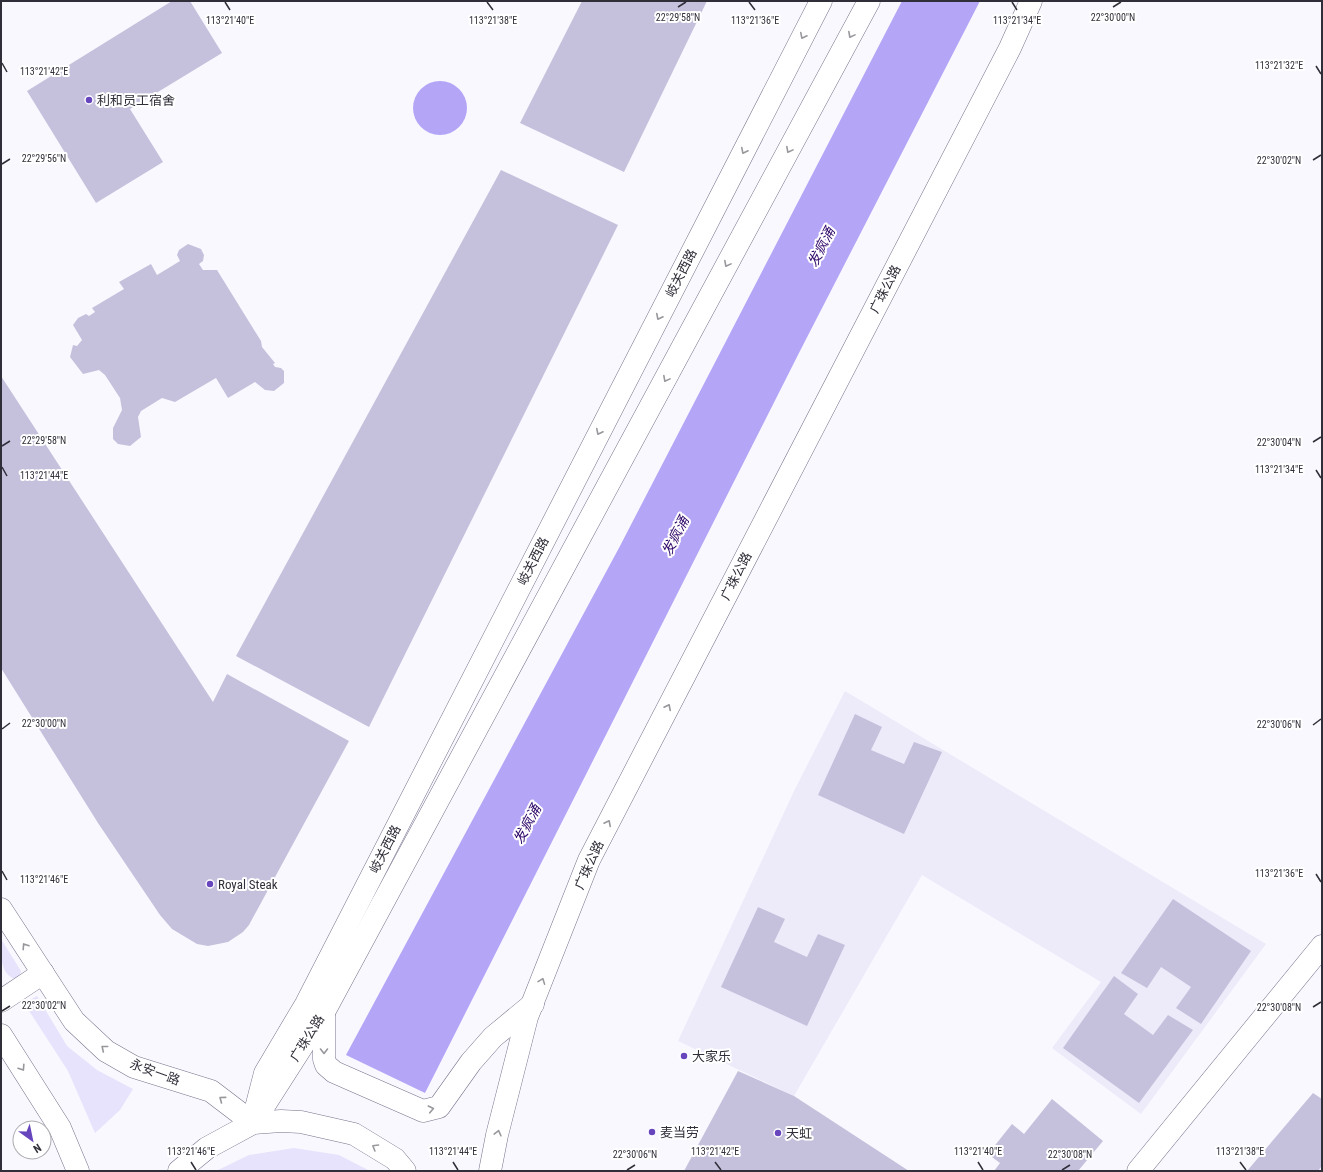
<svg xmlns="http://www.w3.org/2000/svg" width="1323" height="1172" font-family="'Roboto Condensed','Noto Sans SC',sans-serif">
	<rect width="100%" height="100%" fill="#f9f8fe"/>
	<!-- built -->
	<path fill="#edebfa" d="M845,691l421,253 -125,170 -89,-66 49,-66 -179,-107 -128,221 -116,-55 117,-252z"/>
	<!-- green -->
	<g fill="#e7e3fc">
		<path d="M1,939l20,32 -1,4 -5,4c-15,-5 -14,-24 -14,-40z"/>
		<path d="M37,996l30,50 30,24 36,19 -13,21 -25,23 -27,-62 -44,-68z"/>
		<path d="M294,1148l45,7 31,16h-154l33,-16z"/>
	</g>
	<!-- water -->
	<g fill="#b4a5f7">
		<path d="M902,1h78l-179,348 -376,744 -79,-38 274,-509z"/>
		<circle cx="440" cy="108" r="27"/>
	</g>
	<!-- building -->
	<g fill="#c5c1dd">
		<path d="M172,1h18l32,52 -92,56 33,53 -67,41 -69,-112z"/>
		<path d="M582,1h125l-83,171 -104,-49z"/>
		<path d="M501,170l117,55 -249,502 -133,-71z"/>
		<path d="M188,244l13,5 3,6 -1,6 -4,3 4,6h14l44,71 1,6 13,16 -2,1 2,3 6,1 3,3v12l-10,8 -9,-1 -10,-8 -27,16 -12,-20 -41,24 -13,-4 -21,13 -3,6 3,20 -11,9 -12,-2 -5,-5v-11l9,-18 -2,-12 -15,-23 -6,-5 -16,4 -13,-17 3,-12 4,1 5,-6 -9,-15 5,-7 8,-4 3,2 6,-4 -3,-4 32,-19 -5,-7 32,-18 6,11 23,-14 -3,-6 2,-5z"/>
		<path d="M1,376l212,326 14,-28 122,67 -100,184 -6,7 -15,10 -20,4 -11,-2 -25,-15 -12,-14 -62,-92 -97,-155z"/>
		<path d="M855,714l27,13 -11,23 33,14 10,-22 28,10 -38,82 -86,-39z"/>
		<path d="M1173,899l78,52 -50,73 -25,-16 15,-21 -30,-20 -14,21 -26,-15z"/>
		<path d="M758,907l27,12 -11,23 33,15 11,-23 27,11 -38,81 -86,-39z"/>
		<path d="M1114,976l24,18 -14,20 29,21 15,-20 25,15 -54,73 -76,-55z"/>
		<path d="M738,1071l56,25 115,75h-225z"/>
		<path d="M1313,1093l9,6v67l-4,5h-71z"/>
		<path d="M1052,1099l51,42 -25,30h-84l6,-8 -12,-9 24,-30 12,10z"/>
	</g>
	<g fill="none" stroke-linecap="round" stroke-linejoin="round">
		<!-- street casing -->
		<g stroke="#77738c" stroke-width="23">
			<path id="street" d="M1138,1171l184,-225"/>
		</g>
		<!-- secondary casing -->
		<g stroke="#77738c" stroke-width="23">
			<g id="secondary">
				<path d="M1,909l73,112 32,30 28,16 77,24 42,32"/>
				<path d="M1,1001l42,-28"/>
				<path d="M324,1012v47l2,6 8,7 89,39 16,-4 32,-45 22,-25 40,-33"/>
				<path d="M1,1035l59,93 18,43"/>
				<path d="M256,1108l9,-35 41,-69 515,-1003"/>
				<path d="M253,1123l71,-111 545,-1011"/>
				<path d="M179,1171l28,-23 46,-25 28,-2 20,1 53,12 41,25 10,12"/>
				<path d="M490,1171l7,-36 30,-118 62,-157 421,-812 21,-47"/>
			</g>
		</g>
		<!-- street -->
		<use href="#street" stroke="#fff" stroke-width="22"/>
		<!-- secondary -->
		<use href="#secondary" stroke="#fff" stroke-width="22"/>
	</g>
	<!-- one-way arrows -->
	<defs><path id="oneway-chevron" d="M-2-3.5L2.5 0L-2 3.5" fill="none" stroke-width="1.6" stroke-linecap="round" stroke-linejoin="round"/></defs>
	<g stroke="#98979c">
		<use href="#oneway-chevron" transform="translate(851 35) rotate(118)"/>
		<use href="#oneway-chevron" transform="translate(803 36) rotate(117)"/>
		<use href="#oneway-chevron" transform="translate(789 150) rotate(118)"/>
		<use href="#oneway-chevron" transform="translate(744 151) rotate(117)"/>
		<use href="#oneway-chevron" transform="translate(727 264) rotate(118)"/>
		<use href="#oneway-chevron" transform="translate(659 317) rotate(117)"/>
		<use href="#oneway-chevron" transform="translate(666 379) rotate(118)"/>
		<use href="#oneway-chevron" transform="translate(599 432) rotate(117)"/>
		<use href="#oneway-chevron" transform="translate(668 707) rotate(-63)"/>
		<use href="#oneway-chevron" transform="translate(608 823) rotate(-63)"/>
		<use href="#oneway-chevron" transform="translate(25 946) rotate(-123)"/>
		<use href="#oneway-chevron" transform="translate(542 981) rotate(-69)"/>
		<use href="#oneway-chevron" transform="translate(104 1048) rotate(-141)"/>
		<use href="#oneway-chevron" transform="translate(324 1051) rotate(90)"/>
		<use href="#oneway-chevron" transform="translate(22 1068) rotate(57)"/>
		<use href="#oneway-chevron" transform="translate(222 1099) rotate(-143)"/>
		<use href="#oneway-chevron" transform="translate(431 1109) rotate(-12)"/>
		<use href="#oneway-chevron" transform="translate(498 1133) rotate(-76)"/>
		<use href="#oneway-chevron" transform="translate(375 1147) rotate(-149)"/>
	</g>
	<!-- ticks -->
	<path fill="none" stroke="#302f39" stroke-width="1.5" d="M225,2l5,8M487,2l6,8M749,2l6,8M1012,2l5,8M678,7l8,-5M1113,7l8,-5M2,63l5,9M1316,66l5,8M1313,160l8,-5M2,164l8,-5M1313,442l8,-5M2,446l8,-5M2,467l5,9M1316,470l5,8M1313,725l8,-6M2,729l8,-6M2,871l5,9M1316,874l5,8M1313,1007l8,-5M2,1011l8,-5M191,1162l5,8M453,1162l5,8M715,1162l6,8M978,1162l5,8M1240,1162l6,8M627,1170l8,-5M1062,1170l8,-5"/>
	<!-- markers -->
	<g fill="#6745bd" stroke="#fff" stroke-width="1.5">
		<circle cx="89" cy="100" r="4"/>
		<circle cx="210" cy="884" r="4"/>
		<circle cx="684" cy="1056" r="4"/>
		<circle cx="652" cy="1132" r="4"/>
		<circle cx="778" cy="1133" r="4"/>
	</g>
	<g text-anchor="middle" dominant-baseline="central" stroke-width="4" stroke-linejoin="round" paint-order="stroke">
		<!-- poi labels -->
		<g font-size="13" fill="#302f39" stroke="#fff" text-anchor="start">
			<text x="97" y="100">利和员工宿舍</text>
			<text x="218" y="884">Royal Steak</text>
			<text x="692" y="1056">大家乐</text>
			<text x="660" y="1132">麦当劳</text>
			<text x="786" y="1133">天虹</text>
		</g>
		<!-- street labels -->
		<g font-size="13" fill="#302f39" stroke="#fff">
			<text transform="translate(681 273) rotate(-63)">岐关西路</text>
			<text transform="translate(885 289) rotate(-63)">广珠公路</text>
			<text transform="translate(533 561) rotate(-63)">岐关西路</text>
			<text transform="translate(736 576) rotate(-63)">广珠公路</text>
			<text transform="translate(385 849) rotate(-63)">岐关西路</text>
			<text transform="translate(589 865) rotate(-66)">广珠公路</text>
			<text transform="translate(307 1038) rotate(-58)">广珠公路</text>
			<text transform="translate(155 1072) rotate(20)">永安一路</text>
		</g>
		<!-- water labels -->
		<g font-size="14" font-style="italic" fill="#30096a" stroke="#fff">
			<text transform="translate(821 247) rotate(-63)">发疯涌</text>
			<text transform="translate(675 536) rotate(-63)">发疯涌</text>
			<text transform="translate(527 824) rotate(-62)">发疯涌</text>
		</g>
	</g>
	<g font-size="10" text-anchor="middle" fill="#302f39" stroke="#fff" stroke-width="4" stroke-linejoin="round" paint-order="stroke">
		<text x="678" y="21">22°29'58"N</text>
		<text x="1113" y="21">22°30'00"N</text>
		<text x="230" y="24">113°21'40"E</text>
		<text x="493" y="24">113°21'38"E</text>
		<text x="1017" y="24">113°21'34"E</text>
		<text x="755" y="24">113°21'36"E</text>
		<text x="1279" y="69">113°21'32"E</text>
		<text x="44" y="75">113°21'42"E</text>
		<text x="44" y="162">22°29'56"N</text>
		<text x="1279" y="164">22°30'02"N</text>
		<text x="44" y="444">22°29'58"N</text>
		<text x="1279" y="446">22°30'04"N</text>
		<text x="1279" y="473">113°21'34"E</text>
		<text x="44" y="479">113°21'44"E</text>
		<text x="44" y="727">22°30'00"N</text>
		<text x="1279" y="728">22°30'06"N</text>
		<text x="1279" y="877">113°21'36"E</text>
		<text x="44" y="883">113°21'46"E</text>
		<text x="44" y="1009">22°30'02"N</text>
		<text x="1279" y="1011">22°30'08"N</text>
		<text x="191" y="1155">113°21'46"E</text>
		<text x="453" y="1155">113°21'44"E</text>
		<text x="715" y="1155">113°21'42"E</text>
		<text x="978" y="1155">113°21'40"E</text>
		<text x="1240" y="1155">113°21'38"E</text>
		<text x="635" y="1158">22°30'06"N</text>
		<text x="1070" y="1158">22°30'08"N</text>
	</g>
	<!-- border -->
	<rect width="1323" height="1172" fill="none" stroke="#302f39" stroke-width="4"/>
	<!-- north arrow -->
	<g transform="translate(32 1140) rotate(147)"><circle r="19" fill="#ffffff" stroke="#acacb0"/>
	<path d="M0-3L7 15L0 10L-7 15Z" fill="#6745bd"/>
	<text y="-6" font-size="11" font-weight="bold" text-anchor="middle" fill="#302f39">N</text>
	</g>
</svg>
